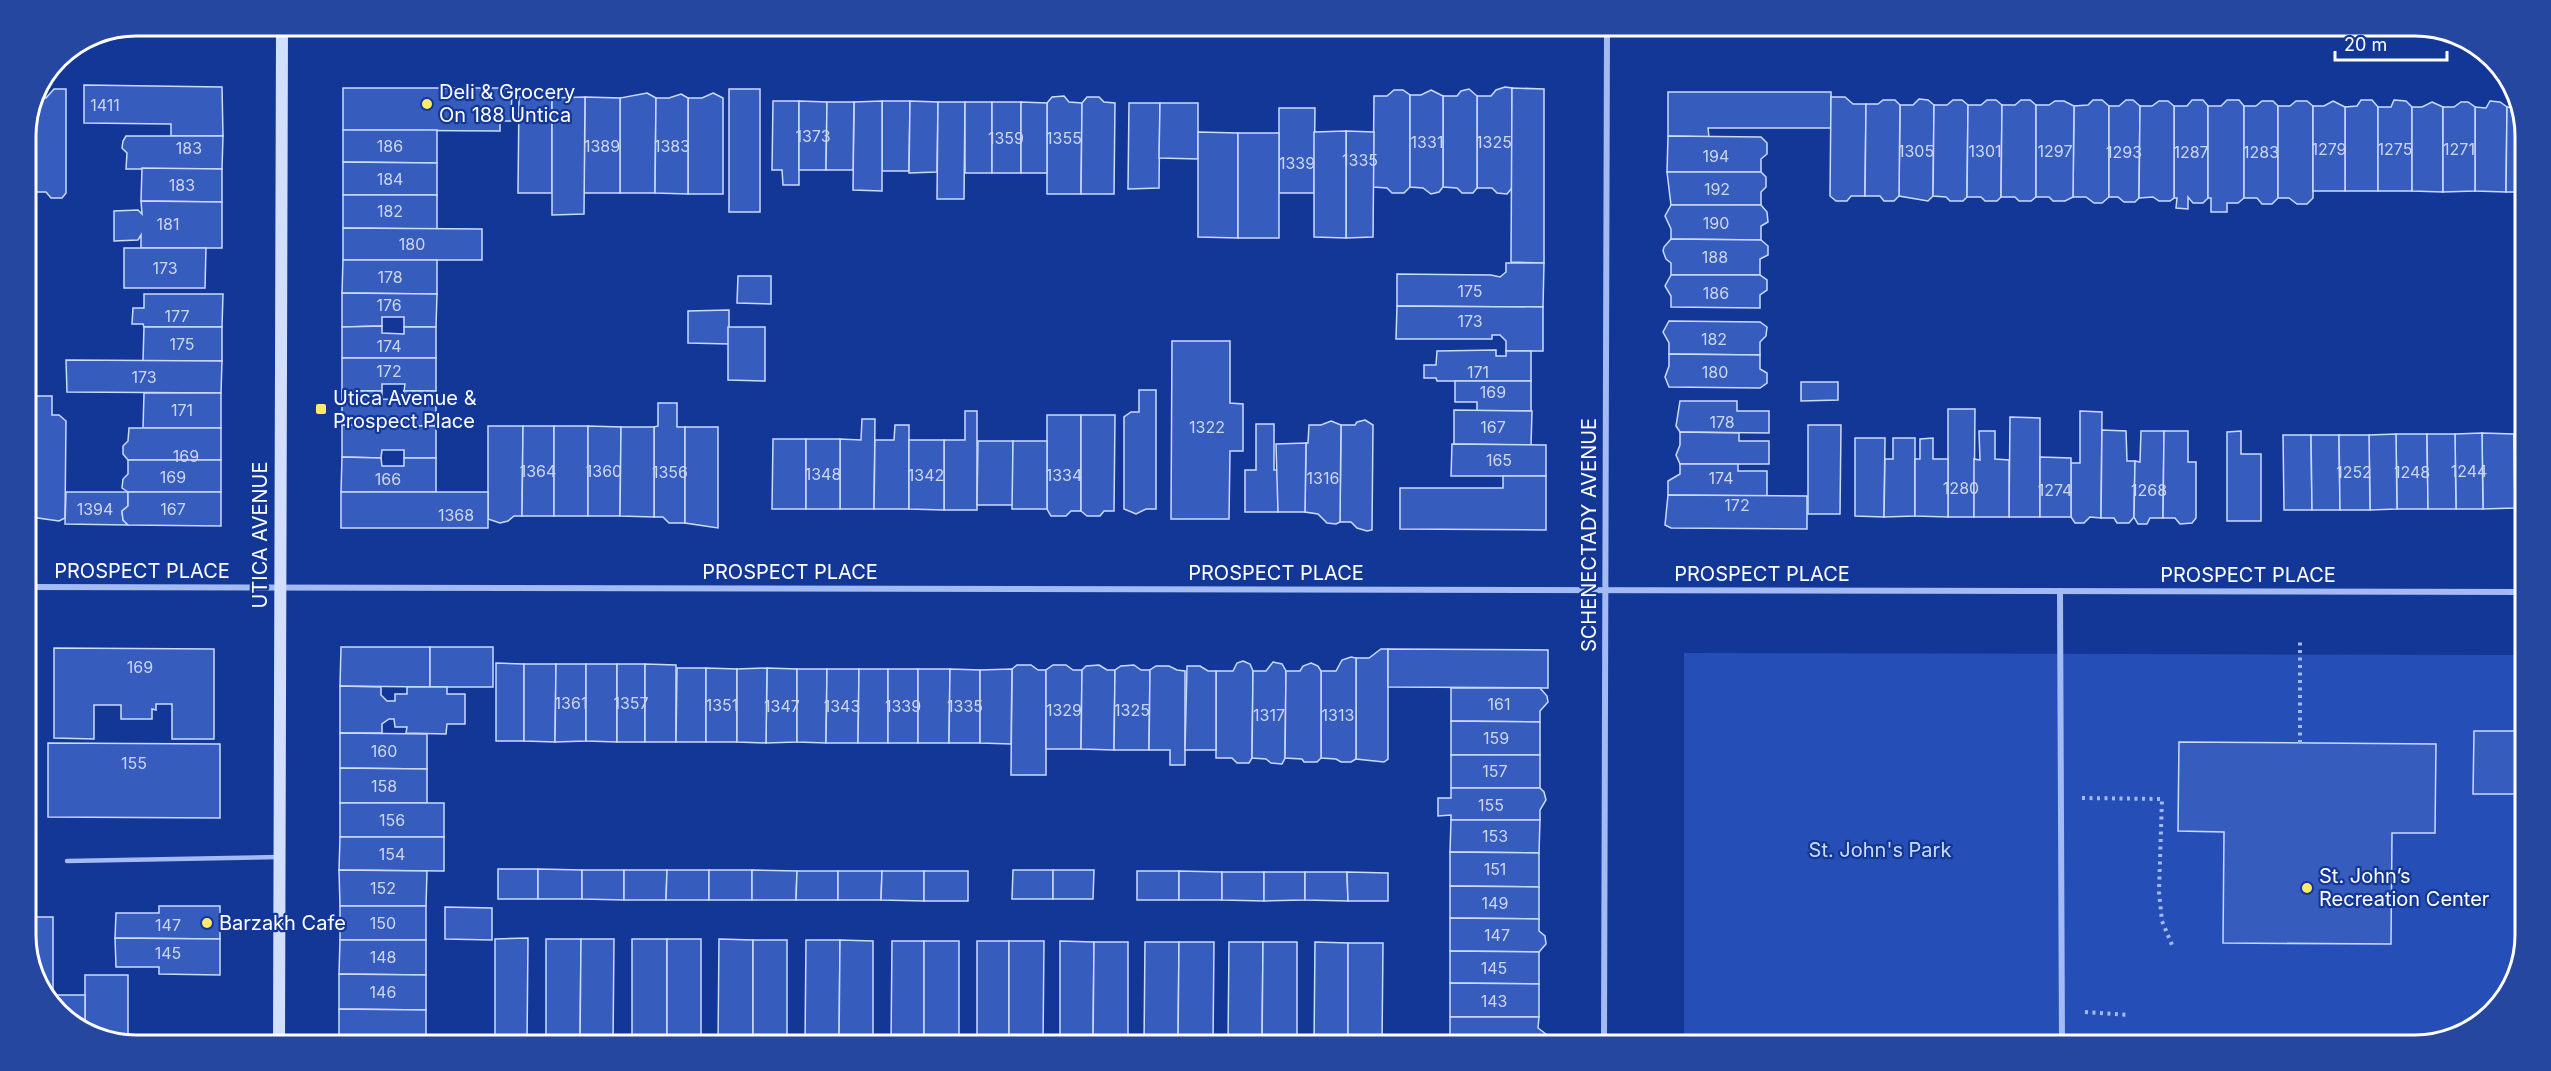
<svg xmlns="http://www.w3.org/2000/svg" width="2551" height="1071" font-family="Inter,sans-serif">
	<rect width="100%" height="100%" fill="#123797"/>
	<!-- green -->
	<path fill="#254fb6" d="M1684,653l841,2v280l-8,42 -40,50 -62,18h-731z"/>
	<!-- building -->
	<g fill="#365dbd" stroke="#cbdafd" stroke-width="1.5">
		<path d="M84,85l138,2 1,49h-52v-12l-87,-1z"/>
		<path d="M1505,87l7,1v100l-5,6 -10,-1 -5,-5h-15v-92h14l5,-6z"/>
		<path d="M343,88h169l-1,33h-11v10l-157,-1z"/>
		<path d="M1512,88l32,1v174l-33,-1z"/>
		<path d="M54,89h12v104l-4,5h-11l-5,-6h-13v-79l7,-15h6z"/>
		<rect x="729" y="89" width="31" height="123"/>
		<path d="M1469,89l8,7v92l-4,5h-11l-5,-5 -14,-1v-91h14l4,-5z"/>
		<path d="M1394,90h9l7,5v92l-6,6h-12l-5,-5 -14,-1 1,-91h13z"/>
		<path d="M1431,90l12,6v91l-4,5 -8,2 -8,-6 -13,-1v-92h11z"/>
		<path d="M1668,92h163v36h-123l1,9 -41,-1z"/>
		<path d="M647,93l9,5 -1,95h-35v-95z"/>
		<path d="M713,93l10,5v96h-35v-96h14z"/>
		<path d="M681,94l7,4v96l-33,-1 1,-95h13z"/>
		<path d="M1064,96l5,6 13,1 -1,91h-34v-91l5,-6z"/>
		<path d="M519,97l33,1v95h-34z"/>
		<path d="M585,97l35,1v95h-36z"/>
		<path d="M585,97l-1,117 -32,1v-117z"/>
		<path d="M1087,97h12l5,5 11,1 -1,91h-33l1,-91z"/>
		<path d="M1831,97h14l8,7h13l-1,92h-14l-4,5h-11l-6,-5z"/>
		<path d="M1919,99l9,1 6,5 -1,91 -5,5 -29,-5 1,-91h13z"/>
		<path d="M1883,100h12l5,5 -1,91 -5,5h-10l-4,-5h-15l1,-92h12z"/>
		<path d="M1953,100h9l6,5 -1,92 -4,4h-13l-4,-4 -13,-1 1,-91h13z"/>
		<path d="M1987,100h9l6,5 -1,92 -4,4h-12l-4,-4h-14l1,-92h13z"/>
		<path d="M2021,100h9l6,5v92l-5,4h-12l-4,-4h-14l1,-92h13z"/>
		<path d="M2093,100h9l7,6v91l-7,6h-8l-8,-6h-13l1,-91 14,-1z"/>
		<path d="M2126,100h7l7,6 -1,92 -4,4h-11l-6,-5h-9v-91h10z"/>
		<path d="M2192,100h11l5,6v92l-5,5h-10l-5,-6v12l-12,-1 1,-10h-3v-92h13z"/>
		<path d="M2227,100h12l5,6v92l-6,5h-11v9h-16v-14h-3v-92h13z"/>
		<path d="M2361,100h11l6,7v84h-33v-84l12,-1z"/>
		<path d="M2394,100l12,1 6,6v84h-34v-84h13z"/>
		<path d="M773,101h26v84h-16l-1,-15h-10z"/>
		<path d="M799,101l28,1 -1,68h-27z"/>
		<path d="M882,101h28l-1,70h-27z"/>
		<path d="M882,101v90l-29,-1 1,-88z"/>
		<path d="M910,101l28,1 -1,70 -28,1z"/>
		<path d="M2055,101h9l10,5 -1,91 -8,4h-12l-4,-4h-13v-92h13z"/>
		<path d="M2159,101h9l6,5v92l-4,3h-11l-6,-4 -14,1 1,-92h12z"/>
		<path d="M2262,101h11l5,5v92l-6,6h-10l-5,-6h-13v-92h12z"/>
		<path d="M2296,101h11l6,5v92l-6,6h-10l-8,-6h-11v-92h12z"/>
		<path d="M2333,101l12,6v84h-32v-85h11z"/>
		<path d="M2490,101l10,1 7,5 -1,85 -31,-1v-84l11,1z"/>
		<path d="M827,102h27l-1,68h-27z"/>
		<path d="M938,102h27l-1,97h-27z"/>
		<rect x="965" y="102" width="27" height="71"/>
		<rect x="992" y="102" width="29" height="71"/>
		<path d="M1021,102l26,1v70h-26z"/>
		<path d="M2432,102l11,5v85l-31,-1v-84h10z"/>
		<path d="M2461,102h7l7,5v84l-32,1v-85h11z"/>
		<path d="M1129,103h31l-1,85 -31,1z"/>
		<path d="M1160,103h38v56l-39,-1z"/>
		<path d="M2507,107l10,1 8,21v63h-19z"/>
		<path d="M1279,108h36l-1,85h-35z"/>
		<path d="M33,113v79h-7v-63z"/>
		<path d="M343,130h94v33l-94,-1z"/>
		<path d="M1346,131l28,1 -1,105 -27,1z"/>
		<path d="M1346,131v107l-32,-1v-105z"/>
		<path d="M1198,132l40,1v105l-40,-1z"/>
		<rect x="1238" y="133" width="41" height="105"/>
		<path d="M126,136h97l-1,33h-96l1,-16 -5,-5 1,-7z"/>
		<path d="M1668,136l93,1 6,6v11l-6,5v13h-94z"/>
		<path d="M343,162l94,1v32h-94z"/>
		<path d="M142,168l80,1v33l-81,-1z"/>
		<path d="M1667,172h94l5,5v10l-5,5v13h-90z"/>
		<path d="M343,195h94v34l-94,-1z"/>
		<path d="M141,201l81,1v46h-81v-13l-3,5 -24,1v-30l24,-1 4,4z"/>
		<path d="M1671,205h90l6,7 1,10 -7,4v14l-90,-1v-10l-6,-13z"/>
		<path d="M343,228l139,1v31h-139z"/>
		<path d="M1671,239l90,1 7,6v9l-8,4v16h-89v-12l-5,-4 -3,-8 1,-4z"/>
		<path d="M124,248h82l-1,40h-81z"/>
		<path d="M343,260h94v34l-95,-1z"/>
		<path d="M1506,263h38l-1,44 -146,-1v-32l94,1 9,2 6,-5z"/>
		<path d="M1671,275h89l7,5v10l-7,5v13l-89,-1v-11l-6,-10z"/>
		<path d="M738,276h33v28l-34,-1z"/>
		<path d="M342,293l95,1 -1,33h-32v-10h-22v9l-40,1z"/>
		<path d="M144,294h79l-1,33h-78l-1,-3h-11l1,-16h11z"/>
		<path d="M1397,306l146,1v44h-37v-10l-6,-6h-8v4h-96z"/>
		<path d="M729,310v34l-41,-1v-32z"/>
		<path d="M1669,321l91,1 7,5 -1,9 -6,6v13l-91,-1v-11l-6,-11z"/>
		<path d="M382,326v7l22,1v-7h32v31h-94v-31z"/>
		<path d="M144,327h78v34h-79z"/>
		<path d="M728,327h37v54l-37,-1z"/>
		<path d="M1172,341h58v62l13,1v47h-13l-1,68h-58z"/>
		<path d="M1496,350v6h10v-5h25v30h-94l-1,-3h-12v-13h12l1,-14z"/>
		<path d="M1669,354l91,1v14l7,4v10l-7,5 -91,-1 -4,-10 4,-11z"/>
		<path d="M342,358h94v33h-32l1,-7h-23v7h-40z"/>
		<path d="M66,360l156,1 -1,32 -154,-1z"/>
		<path d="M1455,381h76v30h-54v-9h-22z"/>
		<path d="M1801,382h37v18l-37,1z"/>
		<path d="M1139,390h17v119h-10l-10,5 -12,-5v-92l7,-5h8z"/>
		<path d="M342,391h40v8l22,1v-9h32v35l-94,-1z"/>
		<path d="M144,393h77v35h-78z"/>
		<path d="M26,396h6l-1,121h-5z"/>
		<path d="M32,396h20v19h7l7,6 -1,97 -6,3 -28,-4z"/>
		<path d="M1680,401h57v10h32v22l-89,-1 -4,-6z"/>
		<path d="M658,403h19v24h8v96h-16l-6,-6h-9v-90l4,-1z"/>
		<path d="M1948,409h27l-1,108h-26z"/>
		<path d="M1454,410l78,1 -1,34 -77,-1z"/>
		<path d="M965,411h12v99h-33v-70h21z"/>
		<path d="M2080,411l22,1 -1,106 -11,-1 -6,6h-9l-4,-6v-54h9z"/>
		<path d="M1047,415h34v96h-10l-5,5h-15l-4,-7z"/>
		<path d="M1081,415h34l-1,96h-10l-4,5h-13l-6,-5z"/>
		<path d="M2010,417l30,1v99h-31z"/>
		<path d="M862,419h13l-1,90h-34v-70l21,1z"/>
		<path d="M1365,420l8,5 -1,105 -5,1 -10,-3 -6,-6h-11l1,-97h14l2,-3z"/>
		<path d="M1331,421l10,4 -1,97 -4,2 -9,-1 -9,-9 -13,-2 1,-69h2l1,-18h12z"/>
		<path d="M1256,424h18v46h4v42h-33v-42h11z"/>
		<path d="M342,425l94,1v32h-32v-8h-22l-1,8 -39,-1z"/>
		<path d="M895,425h14v84h-35l1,-69h19z"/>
		<path d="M1808,425h33l-1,89h-32z"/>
		<path d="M488,426h35l-1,90h-8l-6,5 -8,2 -12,-4z"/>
		<path d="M523,426h31v90h-32z"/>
		<rect x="554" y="426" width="34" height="90"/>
		<path d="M588,426l33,1 -1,89h-32z"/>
		<path d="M621,427h33v90l-34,-1z"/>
		<path d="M685,427h33v101l-33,-5z"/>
		<path d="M129,428h92v32h-93l-5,-6v-8l5,-5z"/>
		<path d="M2102,430l24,1 1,30h8l-1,56 -5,6h-12l-3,-5h-13z"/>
		<path d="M1979,431h16v28l14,1v57h-35v-58l6,1z"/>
		<path d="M2141,431h23l-1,87h-13l-3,6h-9l-4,-7 1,-56 5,1z"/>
		<path d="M2164,431h24v31h8v56l-4,5 -12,1 -5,-6h-12z"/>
		<path d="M2241,431v23h20v67h-34v-89z"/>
		<path d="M1680,432l59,1v8h30v23h-89l-4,-9 4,-10z"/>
		<path d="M2482,433l32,1 1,74 -32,1z"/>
		<path d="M2482,433l1,76h-27l-1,-75z"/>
		<path d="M2525,433v75h-10l-1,-74z"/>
		<path d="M2396,434h31l1,75h-31z"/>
		<path d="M2396,434l1,75 -27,1 -1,-75z"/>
		<path d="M2427,434h28l1,75h-28z"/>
		<path d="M2283,435h28l1,75h-28z"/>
		<path d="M2311,435h28l1,75h-28z"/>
		<path d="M2339,435h30l1,75h-30z"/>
		<path d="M1855,438h30l-1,79 -29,-1z"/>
		<path d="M1893,438h22v78l-31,1 1,-58h8z"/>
		<path d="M1933,438v21h15v58l-33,-1v-57h5v-20z"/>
		<path d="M773,439h33v70h-34z"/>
		<rect x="806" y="439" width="34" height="70"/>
		<path d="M909,440h35v70l-35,-1z"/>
		<path d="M978,441h35v64h-36z"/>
		<path d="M1013,441h34v68h-35z"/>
		<path d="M1306,443l-1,69h-27l-2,-68z"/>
		<path d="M1452,444l94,1v31h-95z"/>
		<path d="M342,457l39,1 1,8h22v-8h32v34h-95z"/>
		<path d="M2040,457l31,1v59h-31z"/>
		<path d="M128,460h93v32h-93l-6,-4 1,-9 5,-5z"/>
		<path d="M1680,464h58v7h29v25l-99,-1v-14l12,-7z"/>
		<path d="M1503,476h43v54l-146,-1v-41h103z"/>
		<path d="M66,492h62v14l-6,5 1,9 5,5 -63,-1z"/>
		<path d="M128,492h93v34l-93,-1 -5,-5 -1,-9 6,-5z"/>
		<rect x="341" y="492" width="147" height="36"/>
		<path d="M1668,495l139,1v33l-136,-1 -6,-3z"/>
		<path d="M341,647h89v40l-90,-1z"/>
		<rect x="430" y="647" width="63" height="40"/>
		<path d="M54,648l160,1v90h-42v-35h-16v6l-4,-1v10h-31v-14h-27v34l-40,-1z"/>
		<path d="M1381,649h7v110l-4,3 -28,-3v-101h13z"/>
		<path d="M1388,649l160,1v38l-160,-1z"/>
		<path d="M1351,657l5,1v101l-5,3h-10l-5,-3 -15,-1v-87h15l6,-11z"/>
		<path d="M26,660h8l-1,53h-7z"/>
		<path d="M1243,661l7,3 3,7 -1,87 -3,5h-12l-5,-5h-16v-87h17l4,-8z"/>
		<path d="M1273,662l9,2 4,7 -1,87 -3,6 -11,-1 -5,-4 -14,-1 1,-87h13z"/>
		<path d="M496,663l28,1v77h-28z"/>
		<path d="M1311,663l7,3 3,5v87l-4,4h-13l-2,-3 -17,-1 1,-87h14l3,-5z"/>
		<path d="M524,664h32l-1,78 -31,-1z"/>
		<path d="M556,664h30v77l-31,1z"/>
		<path d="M586,664h31v78l-31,-1z"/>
		<rect x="617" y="664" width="28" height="78"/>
		<path d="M645,664l31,1v77h-31z"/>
		<path d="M1017,665h14l7,5h8v105h-35l1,-106z"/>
		<path d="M1053,665h13l7,5h9l-1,79h-35v-79z"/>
		<path d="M1099,665l8,5h8l-1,80 -33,-1 1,-79 4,-4z"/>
		<path d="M1134,665l7,5h9l-1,80h-35l1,-80 6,-4z"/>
		<path d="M1156,666h13l8,4 8,1v94h-15v-15h-21l1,-80z"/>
		<path d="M1187,666h13l8,5h8v79h-31z"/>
		<path d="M677,668h29v74h-30z"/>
		<path d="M706,668l31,1v73h-31z"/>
		<path d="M767,668l30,1v73l-31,1z"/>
		<path d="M767,668l-1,75 -29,-1v-73z"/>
		<path d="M797,669h30l-1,74 -29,-1z"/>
		<path d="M827,669h32l-1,74h-32z"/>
		<path d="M859,669h29v74h-30z"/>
		<rect x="888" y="669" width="30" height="74"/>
		<path d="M918,669h32l-1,74h-31z"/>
		<path d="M950,669l30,1v73h-31z"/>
		<path d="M1012,669l-1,75 -31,-1v-73z"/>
		<path d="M340,686l41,1v8l6,6h8v-7h12v-7h40v7h18v30h-18l-1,10 -40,-1 1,-6h-12l-1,-8h-5l-7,5v9h-42z"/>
		<path d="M1451,688h89l7,8 1,6 -8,9v11l-89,-1z"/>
		<path d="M1451,721l89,1v33h-89z"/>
		<path d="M2474,731h43v63h-44z"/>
		<path d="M340,733l87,1v35l-87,-1z"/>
		<path d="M2179,742l257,2 -1,89h-43l-1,111 -168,-1 1,-111 -46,-1z"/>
		<path d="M48,743l172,1v74l-172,-1z"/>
		<rect x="1451" y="755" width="89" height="33"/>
		<path d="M340,768l87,1v34h-87z"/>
		<rect x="26" y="785" width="7" height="57"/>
		<path d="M1451,788h89l4,4 2,8 -6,10v10h-89v-5l-13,1v-18h13z"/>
		<rect x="340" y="803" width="104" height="34"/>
		<path d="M1451,820h89l-1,33 -89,-1z"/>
		<path d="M340,837h104v34l-105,-1z"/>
		<path d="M1450,852l89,1v34l-89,-1z"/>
		<rect x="498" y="869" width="40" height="30"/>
		<path d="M538,869l44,1v29h-44z"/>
		<path d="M339,870l88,1 -1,35h-86z"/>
		<path d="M582,870h42v30l-42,-1z"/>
		<path d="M624,870h43l-1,30h-42z"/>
		<path d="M667,870h42v30h-43z"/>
		<rect x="709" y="870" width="43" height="30"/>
		<path d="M752,870l45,1 -1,29h-44z"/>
		<path d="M1013,870h40v29h-41z"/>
		<path d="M1053,870h41l-1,29h-40z"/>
		<path d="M797,871h41v29h-42z"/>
		<path d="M838,871h44l-1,29h-43z"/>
		<path d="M882,871h42v30l-43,-1z"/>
		<rect x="924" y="871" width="44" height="30"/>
		<rect x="1137" y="871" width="42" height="29"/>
		<path d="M1179,871l43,1v28h-43z"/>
		<path d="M1222,872h42v29l-42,-1z"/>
		<path d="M1264,872h41v28l-41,1z"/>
		<path d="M1305,872h42l1,29 -43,-1z"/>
		<path d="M1347,872l41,1v28h-40z"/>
		<path d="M1450,886l89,1v32l-89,-1z"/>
		<path d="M159,906h61v33l-105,-1 1,-25h43z"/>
		<rect x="340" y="906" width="86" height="34"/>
		<path d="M445,907l47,1v32l-47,-1z"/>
		<path d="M26,917h27v89l-5,-4 -22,-59z"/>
		<path d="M1450,918l89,1v12l6,5 1,8 -7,8 -89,-1z"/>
		<path d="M115,938l105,1v36l-61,-1v-7h-43z"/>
		<path d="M528,938l-1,107h-32v-106z"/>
		<path d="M546,939h35l-1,106h-34z"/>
		<path d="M581,939h33l-1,106h-33z"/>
		<rect x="632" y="939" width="35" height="106"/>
		<rect x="667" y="939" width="34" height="106"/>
		<path d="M719,939l34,1v105h-35z"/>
		<path d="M340,940h86v35l-87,-1z"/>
		<rect x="753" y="940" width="34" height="105"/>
		<path d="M806,940h34l-1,105h-34z"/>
		<path d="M840,940l33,1v104h-34z"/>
		<path d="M892,941h32v104h-33z"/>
		<rect x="924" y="941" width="35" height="104"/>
		<rect x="977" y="941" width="32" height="104"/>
		<path d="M1009,941h35l-1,104h-34z"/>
		<path d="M1060,941l34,1 -1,103h-33z"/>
		<path d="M1094,942h34v103h-35z"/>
		<path d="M1145,942h34l-1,103h-34z"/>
		<path d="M1179,942h35l-1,103h-35z"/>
		<path d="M1229,942h34l-1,103h-34z"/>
		<path d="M1263,942h34v103h-35z"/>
		<path d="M1315,942l33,1v102h-34z"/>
		<path d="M1348,943h35l-1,102h-34z"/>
		<path d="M1450,951l89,1v32l-89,-1z"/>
		<path d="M339,974l87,1v35l-87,-1z"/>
		<path d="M85,975h43v69l-34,-7 -9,-7z"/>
		<path d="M1450,983l89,1v33h-89z"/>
		<path d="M53,995h32v35l-32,-24z"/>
		<path d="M339,1009l87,1v33l-87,-1z"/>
		<path d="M1450,1017h89l-1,11 8,6v11h-96z"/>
		<path d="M340,1042l155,1v2h-155z"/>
	</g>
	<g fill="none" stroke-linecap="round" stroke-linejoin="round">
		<!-- path -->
		<g stroke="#a3baf3" stroke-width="4" stroke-dasharray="3 4.5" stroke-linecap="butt">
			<path d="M2300,743v-101"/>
			<path d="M2082,798l80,1 -3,93 3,29 10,24"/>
			<path d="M2085,1012l44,3"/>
			<path d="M2436,1034l46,-14"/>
		</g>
		<!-- lane -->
		<path stroke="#a3baf3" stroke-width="4.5" d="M67,861l212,-4"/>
		<!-- street -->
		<g stroke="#a3baf3" stroke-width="6">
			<path d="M161,26l2279,4"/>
			<path d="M26,587l2499,5"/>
			<path d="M2060,591l2,454"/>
			<path d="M1604,1045l3,-1019"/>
		</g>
		<!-- secondary -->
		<path stroke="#d2defd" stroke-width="12" d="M279,1045l3,-1019"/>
	</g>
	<!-- markers -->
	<g fill="#ffeb65" stroke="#123797" stroke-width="2">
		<circle cx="427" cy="104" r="6"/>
		<rect x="315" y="403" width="12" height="12" rx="3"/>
		<circle cx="2307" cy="888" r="6"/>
		<circle cx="207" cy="923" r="6"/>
	</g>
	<g text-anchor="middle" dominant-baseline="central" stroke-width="4.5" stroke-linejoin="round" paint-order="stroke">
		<!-- number labels -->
		<g font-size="16" fill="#cdd6ee">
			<text x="105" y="105">1411</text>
			<text x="813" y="136">1373</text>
			<text x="1006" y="138">1359</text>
			<text x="1064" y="138">1355</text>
			<text x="1427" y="142">1331</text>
			<text x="1494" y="142">1325</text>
			<text x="390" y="146">186</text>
			<text x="602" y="146">1389</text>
			<text x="672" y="146">1383</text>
			<text x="189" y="148">183</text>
			<text x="2329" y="149">1279</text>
			<text x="2395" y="149">1275</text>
			<text x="2459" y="149">1271</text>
			<text x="1916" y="151">1305</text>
			<text x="1985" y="151">1301</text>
			<text x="2055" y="151">1297</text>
			<text x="2124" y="152">1293</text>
			<text x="2191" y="152">1287</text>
			<text x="2261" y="152">1283</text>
			<text x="1716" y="156">194</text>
			<text x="1360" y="160">1335</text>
			<text x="1297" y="163">1339</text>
			<text x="390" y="179">184</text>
			<text x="182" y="185">183</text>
			<text x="1717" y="189">192</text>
			<text x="390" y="211">182</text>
			<text x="1716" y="223">190</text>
			<text x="168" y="224">181</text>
			<text x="412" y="244">180</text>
			<text x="1715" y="257">188</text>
			<text x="165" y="268">173</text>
			<text x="390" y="277">178</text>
			<text x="1470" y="291">175</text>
			<text x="1716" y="293">186</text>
			<text x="389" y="305">176</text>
			<text x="177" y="316">177</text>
			<text x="1470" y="321">173</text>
			<text x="1714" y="339">182</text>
			<text x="182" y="344">175</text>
			<text x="389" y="346">174</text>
			<text x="389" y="371">172</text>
			<text x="1478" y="372">171</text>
			<text x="1715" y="372">180</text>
			<text x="144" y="377">173</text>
			<text x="1493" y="392">169</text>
			<text x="182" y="410">171</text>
			<text x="1722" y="422">178</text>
			<text x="1207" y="427">1322</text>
			<text x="1493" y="427">167</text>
			<text x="186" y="456">169</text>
			<text x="1499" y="460">165</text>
			<text x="538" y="471">1364</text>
			<text x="604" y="471">1360</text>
			<text x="2469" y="471">1244</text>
			<text x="670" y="472">1356</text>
			<text x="2354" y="472">1252</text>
			<text x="2412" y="472">1248</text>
			<text x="823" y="474">1348</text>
			<text x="926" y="475">1342</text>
			<text x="1064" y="475">1334</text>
			<text x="173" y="477">169</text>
			<text x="1323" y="478">1316</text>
			<text x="1721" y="478">174</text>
			<text x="388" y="479">166</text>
			<text x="1961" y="488">1280</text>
			<text x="2055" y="490">1274</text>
			<text x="2149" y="490">1268</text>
			<text x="1737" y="505">172</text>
			<text x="95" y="509">1394</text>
			<text x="173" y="509">167</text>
			<text x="456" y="515">1368</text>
			<text x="140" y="667">169</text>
			<text x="571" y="703">1361</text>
			<text x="631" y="703">1357</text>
			<text x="1499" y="704">161</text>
			<text x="722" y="705">1351</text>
			<text x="782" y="706">1347</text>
			<text x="842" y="706">1343</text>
			<text x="903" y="706">1339</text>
			<text x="965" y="706">1335</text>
			<text x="1064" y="710">1329</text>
			<text x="1132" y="710">1325</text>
			<text x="1269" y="715">1317</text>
			<text x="1338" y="715">1313</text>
			<text x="1496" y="738">159</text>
			<text x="384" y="751">160</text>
			<text x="134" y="763">155</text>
			<text x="1495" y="771">157</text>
			<text x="384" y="786">158</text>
			<text x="1491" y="805">155</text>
			<text x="392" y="820">156</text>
			<text x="1495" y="836">153</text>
			<text x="392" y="854">154</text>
			<text x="1495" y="869">151</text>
			<text x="383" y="888">152</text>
			<text x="1495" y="903">149</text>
			<text x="383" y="923">150</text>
			<text x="168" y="925">147</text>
			<text x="1497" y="935">147</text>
			<text x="168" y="953">145</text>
			<text x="383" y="957">148</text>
			<text x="1494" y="968">145</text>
			<text x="383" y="992">146</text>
			<text x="1494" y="1001">143</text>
		</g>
		<!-- poi labels -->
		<g font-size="20" fill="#fff" stroke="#123797" text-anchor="start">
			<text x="439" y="92">Deli &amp; Grocery<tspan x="439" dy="23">On 188 Untica</tspan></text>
			<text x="333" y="398">Utica Avenue &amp;<tspan x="333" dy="23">Prospect Place</tspan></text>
			<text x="2319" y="876">St. John’s<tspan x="2319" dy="23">Recreation Center</tspan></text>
			<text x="219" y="923">Barzakh Cafe</text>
		</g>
		<!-- street labels -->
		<g font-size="20" fill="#fff" stroke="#123797">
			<text transform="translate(260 535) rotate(-90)">UTICA AVENUE</text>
			<text transform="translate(1589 535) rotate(-90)">SCHENECTADY AVENUE</text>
			<text x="142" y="571">PROSPECT PLACE</text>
			<text x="790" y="572">PROSPECT PLACE</text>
			<text x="1276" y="573">PROSPECT PLACE</text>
			<text x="1762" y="574">PROSPECT PLACE</text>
			<text x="2248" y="575">PROSPECT PLACE</text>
		</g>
		<!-- park labels -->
		<g font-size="20" fill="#cbdafd" stroke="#123797">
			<text x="1880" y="850">St. John's Park</text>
		</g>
	</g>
	<!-- crop -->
	<path d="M0 0H2551V1071H0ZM136 36H2415A100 100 0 0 1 2515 136V935A100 100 0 0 1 2415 1035H136A100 100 0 0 1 36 935V136A100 100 0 0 1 136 36Z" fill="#25479f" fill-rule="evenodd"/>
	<path fill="none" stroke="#fff" stroke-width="3" d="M136 36H2415A100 100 0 0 1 2515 136V935A100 100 0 0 1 2415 1035H136A100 100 0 0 1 36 935V136A100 100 0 0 1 136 36Z"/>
	<!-- scale -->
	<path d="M2335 51v9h112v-9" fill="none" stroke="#ffffff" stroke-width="3"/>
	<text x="2344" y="51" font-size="18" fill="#ffffff" stroke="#123797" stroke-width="4.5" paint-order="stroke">20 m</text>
</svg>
